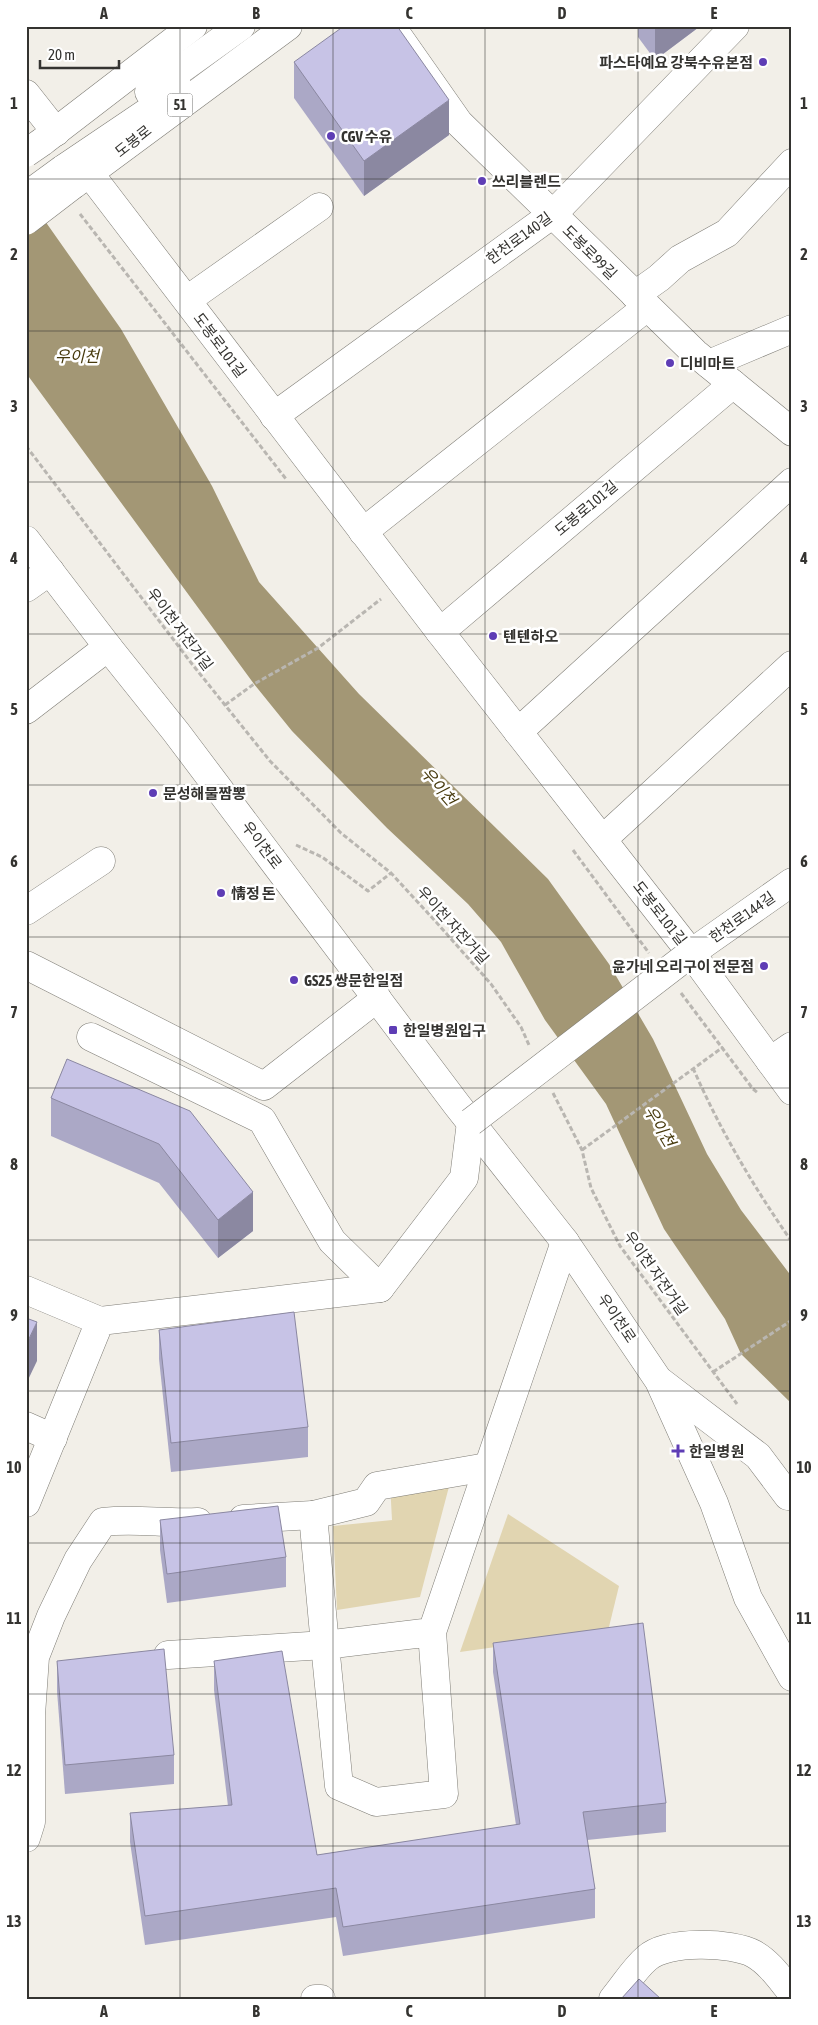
<svg xmlns="http://www.w3.org/2000/svg" width="818" height="2025" font-family="'Asap Condensed','Noto Sans KR',sans-serif">
	<rect width="100%" height="100%" fill="#f2efe8"/>
	<!-- green -->
	<g fill="#e1d5b1">
		<path d="M451,1479l-31,118 -83,13 -4,-84 59,-6 -2,-37z"/>
		<path d="M508,1514l111,72 -11,45 -148,21z"/>
	</g>
	<!-- water -->
	<path fill="#a39775" d="M26,194l95,135 91,157 47,96 100,112 189,185 61,85 44,75 54,115 34,56 51,67v127l-51,-50 -16,-35 -61,-90 -58,-125 -61,-84 -44,-78 -33,-38 -81,-76 -95,-97 -38,-47 -228,-311z"/>
	<g fill="none" stroke-linecap="round" stroke-linejoin="round">
		<!-- minor casing -->
		<g stroke="#7f7d76" stroke-width="29">
			<g id="minor">
				<path d="M391,26l68,97 236,230 97,79"/>
				<path d="M149,92l92,-66"/>
				<path d="M26,94l30,38"/>
				<path d="M63,169l117,-79"/>
				<path d="M90,174l350,458 251,321 101,138"/>
				<path d="M635,295l24,-17 21,-19 47,-26 65,-70"/>
				<path d="M187,300l132,-93"/>
				<path d="M709,364l83,-35"/>
				<path d="M274,416l279,-202 182,-188"/>
				<path d="M363,532l284,-225"/>
				<path d="M26,540l82,107 68,85 281,373 108,137 94,139 55,122 34,95 44,79"/>
				<path d="M26,588l24,-17"/>
				<path d="M440,632l293,-248"/>
				<path d="M26,710l82,-63"/>
				<path d="M518,732l274,-250"/>
				<path d="M603,839l189,-174"/>
				<path d="M26,911l75,-50"/>
				<path d="M691,953l101,-71"/>
				<path d="M26,965l238,121 113,-88"/>
				<path d="M91,1037l171,83 70,121 48,47"/>
				<path d="M770,1061l22,-15"/>
				<path d="M26,1290l74,31"/>
				<path d="M661,1382l97,74 30,40 4,-2"/>
				<path d="M26,1426l27,12"/>
				<path d="M26,1503l74,-182 280,-33 84,-110 7,-56"/>
				<path d="M243,1519l70,-4"/>
				<path d="M432,1632l-107,13 14,141 37,16 68,-8 -12,-162 133,-390"/>
				<path d="M168,1655l157,-10 -12,-130 53,-13 11,-16 110,-19"/>
				<path d="M26,1838l5,-16v-107l4,-58 16,-41 27,-56 25,-38c32,-4 63,2 95,0"/>
				<path d="M315,1999h6"/>
				<path d="M613,1999c11,-13 21,-30 34,-41 20,-18 85,-16 107,-4 16,9 27,26 38,39"/>
			</g>
		</g>
		<!-- major casing -->
		<g stroke="#7f7d76" stroke-width="29">
			<g id="major">
				<path d="M42,142l151,-116"/>
				<path d="M73,185l215,-159"/>
			</g>
		</g>
		<!-- path -->
		<g stroke="#b9b6b1" stroke-width="3" stroke-dasharray="5 2.5" stroke-linecap="butt">
			<path d="M80,214l206,265"/>
			<path d="M26,446l166,218 78,97 71,72 50,40 46,50 54,61 30,43 8,18"/>
			<path d="M225,705l29,-21 64,-36 63,-49"/>
			<path d="M296,845l26,12 46,34 23,-18"/>
			<path d="M573,850l76,103"/>
			<path d="M681,993l72,96 5,4"/>
			<path d="M693,1068c27,62 60,118 99,174"/>
			<path d="M553,1093l29,57 9,38 29,58 117,158"/>
			<path d="M582,1150l141,-103"/>
			<path d="M713,1372l79,-52"/>
		</g>
		<!-- minor -->
		<use href="#minor" stroke="#fff" stroke-width="28"/>
		<!-- major -->
		<use href="#major" stroke="#fff" stroke-width="28"/>
		<!-- minor-bridge casing -->
		<g stroke="#7f7d76" stroke-width="29" stroke-linecap="butt">
			<g id="minor-bridge">
				<path d="M26,196l37,-27"/>
				<path d="M471,1122l220,-169"/>
			</g>
		</g>
		<!-- major-bridge casing -->
		<g stroke="#7f7d76" stroke-width="29" stroke-linecap="butt">
			<g id="major-bridge">
				<path d="M26,153l16,-11"/>
				<path d="M26,221l47,-36"/>
			</g>
		</g>
		<!-- minor-bridge -->
		<use href="#minor-bridge" stroke="#fff" stroke-width="28"/>
		<!-- major-bridge -->
		<use href="#major-bridge" stroke="#fff" stroke-width="28"/>
	</g>
	<!-- wall -->
	<g fill="#aba8c6">
		<path d="M638,26h61v1l-44,33 -17,-23z"/>
		<path d="M294,62l155,73 -85,61 -70,-98z"/>
		<path d="M67,1059l186,172 -35,27 -59,-75 -108,-47v-38z"/>
		<path d="M159,1330l149,97v30l-137,15 -12,-113z"/>
		<path d="M160,1520l126,37v30l-119,16 -7,-53z"/>
		<path d="M493,1643l173,160v29l-79,8 8,49v29l-252,38 -7,-39 -191,28 -15,-103v-29l98,-7 -14,-116v-29l103,194 199,-30 -23,-153z"/>
		<path d="M57,1661l117,94v29l-109,10 -8,-103z"/>
	</g>
	<!-- shaded-wall -->
	<g fill="#8b88a1">
		<path d="M655,26h44v1l-44,33z"/>
		<path d="M449,100v35l-85,61v-35z"/>
		<path d="M253,1192v39l-35,27v-38z"/>
		<path d="M37,1322v39l-11,23v-39z"/>
	</g>
	<!-- building -->
	<g fill="#c7c3e6" stroke="#8b88a1">
		<path d="M344,26h53l52,74 -85,61 -70,-99z"/>
		<path d="M67,1059l123,52 63,81 -35,28 -59,-76 -108,-46z"/>
		<path d="M294,1312l14,115 -137,16 -12,-113z"/>
		<path d="M26,1318l11,4 -11,23z"/>
		<path d="M278,1506l8,51 -119,17 -7,-54z"/>
		<path d="M643,1623l23,180 -83,9 12,77 -252,38 -7,-39 -191,28 -15,-103 102,-8 -18,-144 68,-10 35,204 203,-31 -27,-181z"/>
		<path d="M164,1649l10,106 -109,10 -8,-104z"/>
		<path d="M639,1979l22,20h-40z"/>
	</g>
	<!-- grid -->
	<path fill="none" stroke="#343330" stroke-width="1" stroke-opacity="0.55" d="M180,26v1973M333,26v1973M485,26v1973M638,26v1973M26,179h766M26,331h766M26,482h766M26,634h766M26,785h766M26,937h766M26,1088h766M26,1240h766M26,1391h766M26,1543h766M26,1694h766M26,1846h766"/>
	<!-- markers -->
	<g fill="#5e3db5" stroke="#fff" stroke-width="2">
		<circle cx="763" cy="62" r="5"/>
		<circle cx="331" cy="136" r="5"/>
		<circle cx="482" cy="181" r="5"/>
		<circle cx="670" cy="363" r="5"/>
		<circle cx="493" cy="636" r="5"/>
		<circle cx="153" cy="793" r="5"/>
		<circle cx="221" cy="893" r="5"/>
		<circle cx="764" cy="966" r="5"/>
		<circle cx="294" cy="980" r="5"/>
		<rect x="388" y="1025" width="10" height="10" rx="2.5"/>
		<path d="M675.5 1443.5h5v5h5v5h-5v5h-5v-5h-5v-5h5z"/>
	</g>
	<g text-anchor="middle" dominant-baseline="central" stroke-width="5" stroke-linejoin="round" paint-order="stroke">
		<!-- shield labels -->
		<rect fill="#fff" stroke="#71706e" stroke-width="1" x="167.5" y="93.5" width="25" height="23" rx="4"/>
		<g font-size="14" font-weight="bold" fill="#343330">
			<text x="180" y="105">51</text>
		</g>
		<!-- poi labels -->
		<g font-size="15" font-weight="bold" fill="#343330" stroke="#fff" text-anchor="start">
			<text x="753" y="62" text-anchor="end">파스타예요 강북수유본점</text>
			<text x="341" y="136">CGV 수유</text>
			<text x="492" y="181">쓰리블렌드</text>
			<text x="680" y="363">디비마트</text>
			<text x="503" y="636">텐텐하오</text>
			<text x="163" y="793">문성해물짬뽕</text>
			<text x="231" y="893">情정 돈</text>
			<text x="754" y="966" text-anchor="end">윤가네 오리구이 전문점</text>
			<text x="304" y="980">GS25 쌍문한일점</text>
			<text x="403" y="1030">한일병원입구</text>
			<text x="689" y="1451">한일병원</text>
		</g>
		<!-- street labels -->
		<g font-size="15" fill="#343330" stroke="#fff">
			<text transform="translate(133 141) rotate(-38)">도봉로</text>
			<text transform="translate(519 238) rotate(-36)">한천로140길</text>
			<text transform="translate(590 252) rotate(45)">도봉로99길</text>
			<text transform="translate(220 345) rotate(53)">도봉로101길</text>
			<text transform="translate(586 508) rotate(-40)">도봉로101길</text>
			<text transform="translate(180 629) rotate(53)">우이천 자전거길</text>
			<text transform="translate(262 845) rotate(53)">우이천로</text>
			<text transform="translate(660 913) rotate(52)">도봉로101길</text>
			<text transform="translate(742 917) rotate(-35)">한천로144길</text>
			<text transform="translate(453 925) rotate(48)">우이천 자전거길</text>
			<text transform="translate(656 1273) rotate(55)">우이천 자전거길</text>
			<text transform="translate(617 1318) rotate(56)">우이천로</text>
		</g>
		<!-- water labels -->
		<g font-size="16" font-style="italic" fill="#473a0d" stroke="#fff">
			<text x="77" y="356">우이천</text>
			<text transform="translate(439 786) rotate(49)">우이천</text>
			<text transform="translate(660 1126) rotate(59)">우이천</text>
		</g>
	</g>
	<!-- border -->
	<rect width="818" height="2025" fill="none" stroke="#ffffff" stroke-width="55"/>
	<!-- scale -->
	<path d="M40 60v8h79v-8" fill="none" stroke="#343330" stroke-width="2.5"/>
	<text x="48" y="60" font-size="15" fill="#343330" stroke="#ffffff" stroke-width="4" paint-order="stroke">20 m</text>
	<rect x="28" y="28" width="762" height="1970" fill="none" stroke="#343330" stroke-width="2"/>
	<g font-size="16" text-anchor="middle" font-weight="bold" fill="#343330">
		<text x="104" y="19">A</text>
		<text x="256" y="19">B</text>
		<text x="409" y="19">C</text>
		<text x="562" y="19">D</text>
		<text x="714" y="19">E</text>
		<text x="14" y="109">1</text>
		<text x="804" y="109">1</text>
		<text x="14" y="260">2</text>
		<text x="804" y="260">2</text>
		<text x="14" y="412">3</text>
		<text x="804" y="412">3</text>
		<text x="14" y="564">4</text>
		<text x="804" y="564">4</text>
		<text x="14" y="715">5</text>
		<text x="804" y="715">5</text>
		<text x="14" y="867">6</text>
		<text x="804" y="867">6</text>
		<text x="14" y="1018">7</text>
		<text x="804" y="1018">7</text>
		<text x="14" y="1170">8</text>
		<text x="804" y="1170">8</text>
		<text x="14" y="1321">9</text>
		<text x="804" y="1321">9</text>
		<text x="14" y="1473">10</text>
		<text x="804" y="1473">10</text>
		<text x="14" y="1624">11</text>
		<text x="804" y="1624">11</text>
		<text x="14" y="1776">12</text>
		<text x="804" y="1776">12</text>
		<text x="14" y="1927">13</text>
		<text x="804" y="1927">13</text>
		<text x="104" y="2017">A</text>
		<text x="256" y="2017">B</text>
		<text x="409" y="2017">C</text>
		<text x="562" y="2017">D</text>
		<text x="714" y="2017">E</text>
	</g>
</svg>
